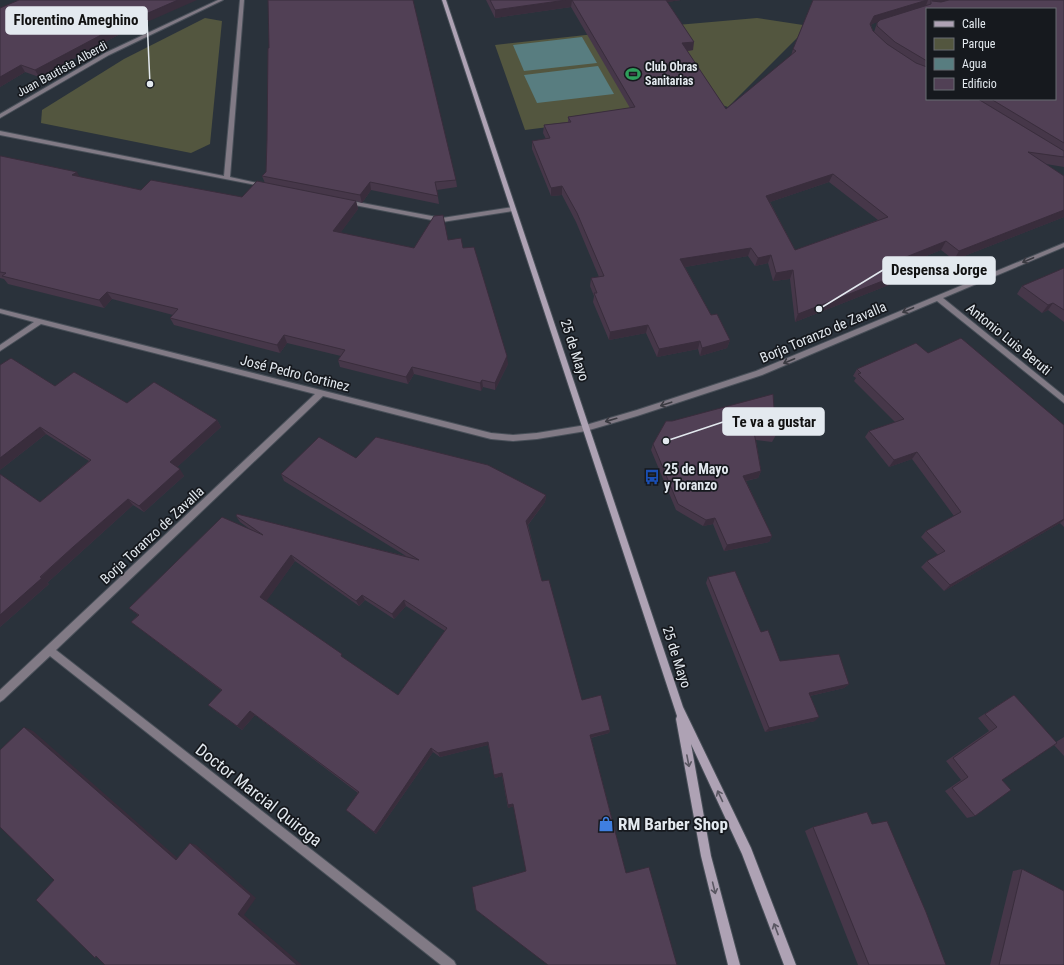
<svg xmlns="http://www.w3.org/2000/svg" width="1064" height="965" font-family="'Roboto Condensed',sans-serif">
	<rect width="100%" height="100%" fill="#2a323b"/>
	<!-- green -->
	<g fill="#53563f">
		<path d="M205,18l17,3 -12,123 -19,9 -150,-30 1,-13 82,-51z"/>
		<path d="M757,18l46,7 -5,12 -70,70 -15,-5 -16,6 -172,22 -30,-85 182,-20z"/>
	</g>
	<!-- water -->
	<g fill="#587d80">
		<path d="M582,37l15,26 -73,8 -11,-26z"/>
		<path d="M598,66l16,28 -77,9 -13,-28z"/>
	</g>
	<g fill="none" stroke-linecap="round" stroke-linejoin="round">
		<!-- street casing -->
		<g stroke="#484f58" stroke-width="2">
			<g id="street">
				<path d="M218,0h5l-114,55 -109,63v-4l105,-61z"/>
				<path d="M240,0h4l-14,177 36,8v2l-266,-52v-4l224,45z"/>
				<path d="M346,200l96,18 71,-11 3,2 -3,2 -71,11 -98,-19v-2z"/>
				<path d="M1064,243v4l-121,51 121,98v7l-127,-102 -175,74 -125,41 -51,15 -49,8 -24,2 -22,-2 -168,-43 -267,254 398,311 2,4h-15l-391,-309 -47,44 -3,2v-12l315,-296 -274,-70 -41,27v-6l34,-23 -34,-9v-4l491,124 22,2 24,-2 49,-8 51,-15 119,-39z"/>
			</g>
		</g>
		<!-- secondary casing -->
		<g stroke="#484f58" stroke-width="2">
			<path id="secondary" d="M442,0h4l237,707 68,141 45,117h-12l-42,-111 -51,-110 20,112 29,109h-12l-27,-109 -25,-137 1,-3z"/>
		</g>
		<!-- street -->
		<use href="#street" fill="#817a85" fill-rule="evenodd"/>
		<!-- secondary -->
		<use href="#secondary" fill="#aea2b4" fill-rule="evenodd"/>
	</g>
	<!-- wall -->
	<g fill="#463749" fill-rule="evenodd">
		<path d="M486,0h195l-14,2 26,48 -6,1 39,58 65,-53 2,-7 20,-49h251v167l-18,-3 18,12v41l-110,43 -13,-10 -44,18 2,13 -104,41 -5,-43 -17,2 -5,-18 -13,3 -7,-10 -63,11 26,48 19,25 -3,8 -27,8 -2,-7 -41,8 -11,-24 -37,7 -16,-38 1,-6 -4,-10 1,-8 8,-1 -23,-55 -14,-27 -11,1 -19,-47v-8l14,-2 -3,-6 1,-8 24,-3v-5l62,-9 -59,-101 -76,11zM927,9l128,90h-128zM879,21l-2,2 -3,9 -1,-1 -2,-6 1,-1zM829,182l49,38 -83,30 -25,-48z"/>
		<path d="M0,8l122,25 -83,44 -14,-5 -25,15z"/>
		<path d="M0,156l80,21 61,13 101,7 23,-14 -3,-7 194,4 1,7 -20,3 2,14 -68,-14 -9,13 -6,-2 2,8 -18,24 74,15 34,-8 15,8 45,116 -13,26 -12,-3 -2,4 -67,-17 -6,10 -68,-17 -2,-7 3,-4 -54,-13 -7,10 -106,-28 -4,-7 3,-3 -61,-16 -8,9 -96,-24 -4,-5 -4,-1z"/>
		<path d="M1064,268v54l-16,-12 -6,3 -25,-19 5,-8z"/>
		<path d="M928,353l136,72v102l-4,-4 -116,68 -23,-24 6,-6 11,-6 -17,-18 5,-6 28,-15 -42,-57 -23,8 -24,-30 4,-6 26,-9 -41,-41 2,-3 -3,-2 4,-7z"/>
		<path d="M55,386l72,17 90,17 4,7 -44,40 7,9 -40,36 -11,-7 -53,48 -33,30 2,1 -49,43 40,-125 49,-41 -43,-27 -46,36z"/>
		<path d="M666,421l110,14 -4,7 -16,-2 5,31 -3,7 -12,3 26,55 -3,6 -45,9 -11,-27 -10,2 -27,-16 -25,-60 2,-6z"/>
		<path d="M356,458l190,37 -1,7 -17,23 14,56 40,119 28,30 -1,3 -18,5 35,135 51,92 -151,-94 -12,-65 -6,2 -6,-32 -7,2 -7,-33 -48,12 -7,-5 -57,82 -30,-24 12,-17 -103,-78 -13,15 -29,-21 8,-19 -90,-68 7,-7 -9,-7 122,-78 -11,-8 -4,-6 170,40 -122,-75 -3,-7zM295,561l64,45 6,-6 29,19 12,-13 39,25 -47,64 -53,-36 -79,-58z"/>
		<path d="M708,577l53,55 19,29 69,23 -5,4 -34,8 5,25 -50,11 -59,-149z"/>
		<path d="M1014,695l42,47 8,-5v19l-10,-11 -52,35 -27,36 -8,2 -22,-27 16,-11 -15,-19 43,-30 -11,-13z"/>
		<path d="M872,824l74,141h-88l-53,-134 8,-4z"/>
		<path d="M1022,869l42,96h-74l23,-94z"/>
	</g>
	<!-- shaded-wall -->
	<g fill="#392d3c">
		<path d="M178,0h19l-75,33 -83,44 -4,-7 83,-44z"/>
		<path d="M566,0h6l-1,7 -76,11v-8z"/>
		<path d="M661,0h20l-20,3z"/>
		<path d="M927,0h1l-3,8 -53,16 -5,8 3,-8 4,-8z"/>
		<path d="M933,0h21l-24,8z"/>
		<path d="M694,42l-1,8 -13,2 2,-9z"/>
		<path d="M21,65l4,7 -25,15v-10z"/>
		<path d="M77,172l4,7 -9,-4z"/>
		<path d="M833,174l-4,8 -65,22 2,-8z"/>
		<path d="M370,182l1,8 -9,13 -2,-8z"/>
		<path d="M562,186v9l-11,1v-8z"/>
		<path d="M356,201l2,8 -22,30 -3,-8z"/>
		<path d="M1064,210v7l-110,43 5,-9z"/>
		<path d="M946,241l-5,9 -54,22 4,-9z"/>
		<path d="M751,248l-3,8 -69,12 1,-9z"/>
		<path d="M771,255l-3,8 -13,3 3,-8z"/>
		<path d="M793,270l-3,9 -17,2 3,-8z"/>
		<path d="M903,273l-4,8 -104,41 3,-8z"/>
		<path d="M107,292l5,7 -8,9 -5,-8z"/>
		<path d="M1053,303l-5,7 -6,3 6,-8z"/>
		<path d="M648,325l-2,8 -37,7 1,-8z"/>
		<path d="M284,335l3,8 -7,10 -3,-8z"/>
		<path d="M730,340l-3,8 -27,8 2,-8z"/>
		<path d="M700,341l-2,8 -41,8 2,-8z"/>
		<path d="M507,356l1,8 -13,26v-7z"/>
		<path d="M412,367l2,7 -6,10 -2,-7z"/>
		<path d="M482,380l1,7 -2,4 -1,-8z"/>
		<path d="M217,420l4,7 -46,42 -5,-7z"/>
		<path d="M40,427l6,7 -46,36v-12z"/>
		<path d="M917,452l-5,7 -23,8 5,-7z"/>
		<path d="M180,469l4,7 -40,36 -5,-6z"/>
		<path d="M761,471l-3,7 -18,4 3,-6z"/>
		<path d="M546,495l-1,7 -19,25v-6z"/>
		<path d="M128,499l5,6 -53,48 -33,30 2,1 -49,43v-12l73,-68z"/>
		<path d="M715,518l-2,6 -10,2 3,-6z"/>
		<path d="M1064,519v1l-4,3 -116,68 6,-6z"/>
		<path d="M772,536l-3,6 -45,9 3,-6z"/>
		<path d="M291,555l4,6 -30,42 -5,-6z"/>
		<path d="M362,595l3,5 -6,6 -3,-5z"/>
		<path d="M404,600l2,6 -12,13 -2,-5z"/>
		<path d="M849,684l-5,4 -39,9 4,-4z"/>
		<path d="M250,711l5,4 -13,15 -5,-4z"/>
		<path d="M819,717l-4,4 -50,11 4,-4z"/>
		<path d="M24,727l9,4 149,131 -6,-2z"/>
		<path d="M610,730l-1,3 -20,5 1,-3z"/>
		<path d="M488,742v3l-48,12 -2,-4z"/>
		<path d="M431,748l2,4 -57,82 -2,-2z"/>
		<path d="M502,773v3l-7,2 -1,-3z"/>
		<path d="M513,804l1,2 -6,2v-3z"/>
		<path d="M190,843l6,2 60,53 -12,17 58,50h-5l-59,-51z"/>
	</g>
	<!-- building -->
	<g fill="#514055" stroke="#392d3c" fill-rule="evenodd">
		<path d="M19,0h159l-60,26 -83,44 -14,-5 -21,12v-69z"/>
		<path d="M268,0h145l43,180 -21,2 3,14 -68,-14 -10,13 -98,-19 4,-4 1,-32 1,-92h1z"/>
		<path d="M490,0h76l-71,10z"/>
		<path d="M572,0h94l28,42 -12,1 44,66 70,-58 -3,-2 20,-49h114l-53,16 -4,8 3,7 14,13 29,19 11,4v32h51l86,52v6l-36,-5 36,24v34l-105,41 -13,-10 -55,22 12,10 -105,41 -5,-44 -17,3 -5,-18 -13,3 -7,-10 -71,11 31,56 6,-1 13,26 -28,8 -2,-7 -41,8 -11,-24 -38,7 -16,-39h3l-6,-15 13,-2 -27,-63 -15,-27 -11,2 -19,-47 18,-3 -6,-13 27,-3 -3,-5 67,-10zM833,174l55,43 -93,33 -29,-54z"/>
		<path d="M931,0h2l-1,1 9,1 8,-2h115v143l-73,-44h64v-90h-128v52l-32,-19 -18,-16v-3l3,-3 51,-16z"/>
		<path d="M0,156h1l76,16 -5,3 69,15 10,-10 91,17 15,-16 99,20 -23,30 81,17 20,-32 9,-1 5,25 13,-2 2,10 11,-1 33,109 -12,27 -13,-3 -2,3 -68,-16 -6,10 -68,-17 7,-10 -61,-15 -7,10 -107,-27 8,-9 -71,-17 -8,8 -97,-24 4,-3 -6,-1z"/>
		<path d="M1064,268v42l-11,-7 -5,2 -26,-19z"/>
		<path d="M961,338l103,87v94l-114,66 -23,-24 18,-10 -19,-20 35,-19 -44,-60 -23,8 -25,-29 35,-12 -46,-45 3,-1 -4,-4 59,-26 12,10z"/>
		<path d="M11,358l44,28 19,-14 53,31 27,-21 63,38 -47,42 10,7 -41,37 -11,-7 -55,48 -33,30 2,1 -42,37v-141l40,28 51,-42 -51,-33 -40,31v-93z"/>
		<path d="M773,394l3,41 -22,-3 7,39 -18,5 29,60 -45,9 -12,-27 -9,2 -28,-16 -25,-60 13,-23h6z"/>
		<path d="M319,437l37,21 20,-21 112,28 58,30 -20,26 16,60 7,-1 33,120 19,-5 9,35 -20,5 36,138 23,-6 28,98h-129l-72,-55 -4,-23 54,-16 -13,-67 -5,1 -6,-32 -8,2 -6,-33 -50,11 -7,-5 -57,84 -28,-22 13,-18 -109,-81 -13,15 -29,-21 14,-15 -91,-68 8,-7 -10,-7 93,-91 41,18 -27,-19 1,-2 182,46 -138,-86zM291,555l65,46 6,-6 30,19 12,-14 43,28 -49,67 -57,-39 1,-2 -82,-57z"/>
		<path d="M735,571l26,61 7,-2 12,31 59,-7 10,30 -40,9 10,24 -50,11 -61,-151z"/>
		<path d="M1014,695l43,48 -55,37 9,10 -36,26 -23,-28 16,-11 -15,-19 44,-31 -12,-13z"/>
		<path d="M24,727l152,133 14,-17 18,16 43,37 -13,18 59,51h-192l-9,-9 -1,2 -59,-58 18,-20 -54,-53v-77z"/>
		<path d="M867,812l5,12 15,-3 39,91 20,53h-77l-56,-138z"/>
		<path d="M1022,869l42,22v74h-65z"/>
	</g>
	<!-- one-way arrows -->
	<defs><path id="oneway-shaft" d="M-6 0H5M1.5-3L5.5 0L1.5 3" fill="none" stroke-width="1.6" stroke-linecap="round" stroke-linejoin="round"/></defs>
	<g stroke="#3b3b42">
		<use href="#oneway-shaft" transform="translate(1028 260) rotate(157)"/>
		<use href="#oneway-shaft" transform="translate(908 310) rotate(157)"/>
		<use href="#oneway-shaft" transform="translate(789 361) rotate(157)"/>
		<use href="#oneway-shaft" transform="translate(666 404) rotate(162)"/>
		<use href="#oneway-shaft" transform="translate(611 420) rotate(164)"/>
	</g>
	<g stroke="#5a5762">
		<use href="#oneway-shaft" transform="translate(688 761) rotate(79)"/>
		<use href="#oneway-shaft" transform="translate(720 796) rotate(-115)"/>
		<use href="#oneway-shaft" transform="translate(714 888) rotate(76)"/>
		<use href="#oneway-shaft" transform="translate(776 929) rotate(-111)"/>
	</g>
	<!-- icons -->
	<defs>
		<g id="stadium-bare" transform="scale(1.2)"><path d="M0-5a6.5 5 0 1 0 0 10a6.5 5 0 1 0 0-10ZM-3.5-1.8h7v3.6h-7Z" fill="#2e9e5b" stroke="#16191e" stroke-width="2.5" paint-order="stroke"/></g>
		<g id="bus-bare" transform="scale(1.2)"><path d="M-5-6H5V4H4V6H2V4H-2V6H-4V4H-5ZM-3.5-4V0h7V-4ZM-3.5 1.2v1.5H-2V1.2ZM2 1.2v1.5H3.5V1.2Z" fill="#1a4fb4" stroke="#16191e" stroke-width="2.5" paint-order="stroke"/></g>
		<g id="shop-bare" transform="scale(1.2)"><path d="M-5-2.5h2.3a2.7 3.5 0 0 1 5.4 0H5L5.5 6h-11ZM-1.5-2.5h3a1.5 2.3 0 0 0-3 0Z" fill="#3f7fe0" stroke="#16191e" stroke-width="2.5" paint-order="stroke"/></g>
	</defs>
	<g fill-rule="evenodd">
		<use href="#stadium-bare" x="633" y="74"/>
		<use href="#bus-bare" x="652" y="477"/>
		<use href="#shop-bare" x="606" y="824"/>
	</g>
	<g text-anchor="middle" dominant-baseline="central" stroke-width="3.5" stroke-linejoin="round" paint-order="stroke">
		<!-- far-poi labels -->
		<g font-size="12" font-weight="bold" fill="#e3e9ef" stroke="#16191e" text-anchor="start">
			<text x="645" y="67">Club Obras<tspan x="645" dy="14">Sanitarias</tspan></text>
		</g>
		<!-- far-street labels -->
		<g font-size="12" fill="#e3e9ef" stroke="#16191e">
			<text transform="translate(62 69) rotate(-29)">Juan Bautista Alberdi</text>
		</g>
		<!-- street labels -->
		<g font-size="14" fill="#e3e9ef" stroke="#16191e">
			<text transform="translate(823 332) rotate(-23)">Borja Toranzo de Zavalla</text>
			<text transform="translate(1009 339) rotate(39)">Antonio Luis Beruti</text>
			<text transform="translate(575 350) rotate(72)">25 de Mayo</text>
			<text transform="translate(295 373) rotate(14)">José Pedro Cortinez</text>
			<text transform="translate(152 535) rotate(-43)">Borja Toranzo de Zavalla</text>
			<text transform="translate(677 657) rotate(72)">25 de Mayo</text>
		</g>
		<!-- poi labels -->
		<g font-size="14" font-weight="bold" fill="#e3e9ef" stroke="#16191e" text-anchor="start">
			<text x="664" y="469">25 de Mayo<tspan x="664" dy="16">y Toranzo</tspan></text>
		</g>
		<!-- near-street labels -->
		<g font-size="17" fill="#e3e9ef" stroke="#16191e">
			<text transform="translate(259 795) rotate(38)">Doctor Marcial Quiroga</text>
		</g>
		<!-- near-poi labels -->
		<g font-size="17" font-weight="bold" fill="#e3e9ef" stroke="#16191e" text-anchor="start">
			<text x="618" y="824">RM Barber Shop</text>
		</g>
	</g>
	<!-- callouts -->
	<path fill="none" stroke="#e3e9ef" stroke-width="1.5" d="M150 84L147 20M819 309L883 270M666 441L723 422"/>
	<g fill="#e3e9ef" stroke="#16191e" stroke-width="1.5">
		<circle cx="150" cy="84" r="4"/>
		<circle cx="819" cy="309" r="4"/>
		<circle cx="666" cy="441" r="4"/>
	</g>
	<g fill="#e3e9ef" stroke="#e3e9ef" stroke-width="1.5">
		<rect x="6" y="7" width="141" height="27" rx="4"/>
		<rect x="883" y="257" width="112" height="27" rx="4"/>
		<rect x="723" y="408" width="101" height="27" rx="4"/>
	</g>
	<g font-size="15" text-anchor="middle" font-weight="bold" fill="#111">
		<text x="76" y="25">Florentino Ameghino</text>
		<text x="939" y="275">Despensa Jorge</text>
		<text x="774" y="427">Te va a gustar</text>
	</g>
	<!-- legend -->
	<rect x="926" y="8" width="130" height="92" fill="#16191e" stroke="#686c72"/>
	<rect x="934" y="21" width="20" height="6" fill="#aea2b4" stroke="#686c72"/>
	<text x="962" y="28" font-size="12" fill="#e3e9ef">Calle</text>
	<rect x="934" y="38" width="20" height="12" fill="#53563f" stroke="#686c72"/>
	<text x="962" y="48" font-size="12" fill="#e3e9ef">Parque</text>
	<rect x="934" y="58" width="20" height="12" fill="#587d80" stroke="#686c72"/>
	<text x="962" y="68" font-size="12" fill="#e3e9ef">Agua</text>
	<rect x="934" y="78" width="20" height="12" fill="#514055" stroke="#686c72"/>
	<text x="962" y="88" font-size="12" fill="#e3e9ef">Edificio</text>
</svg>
